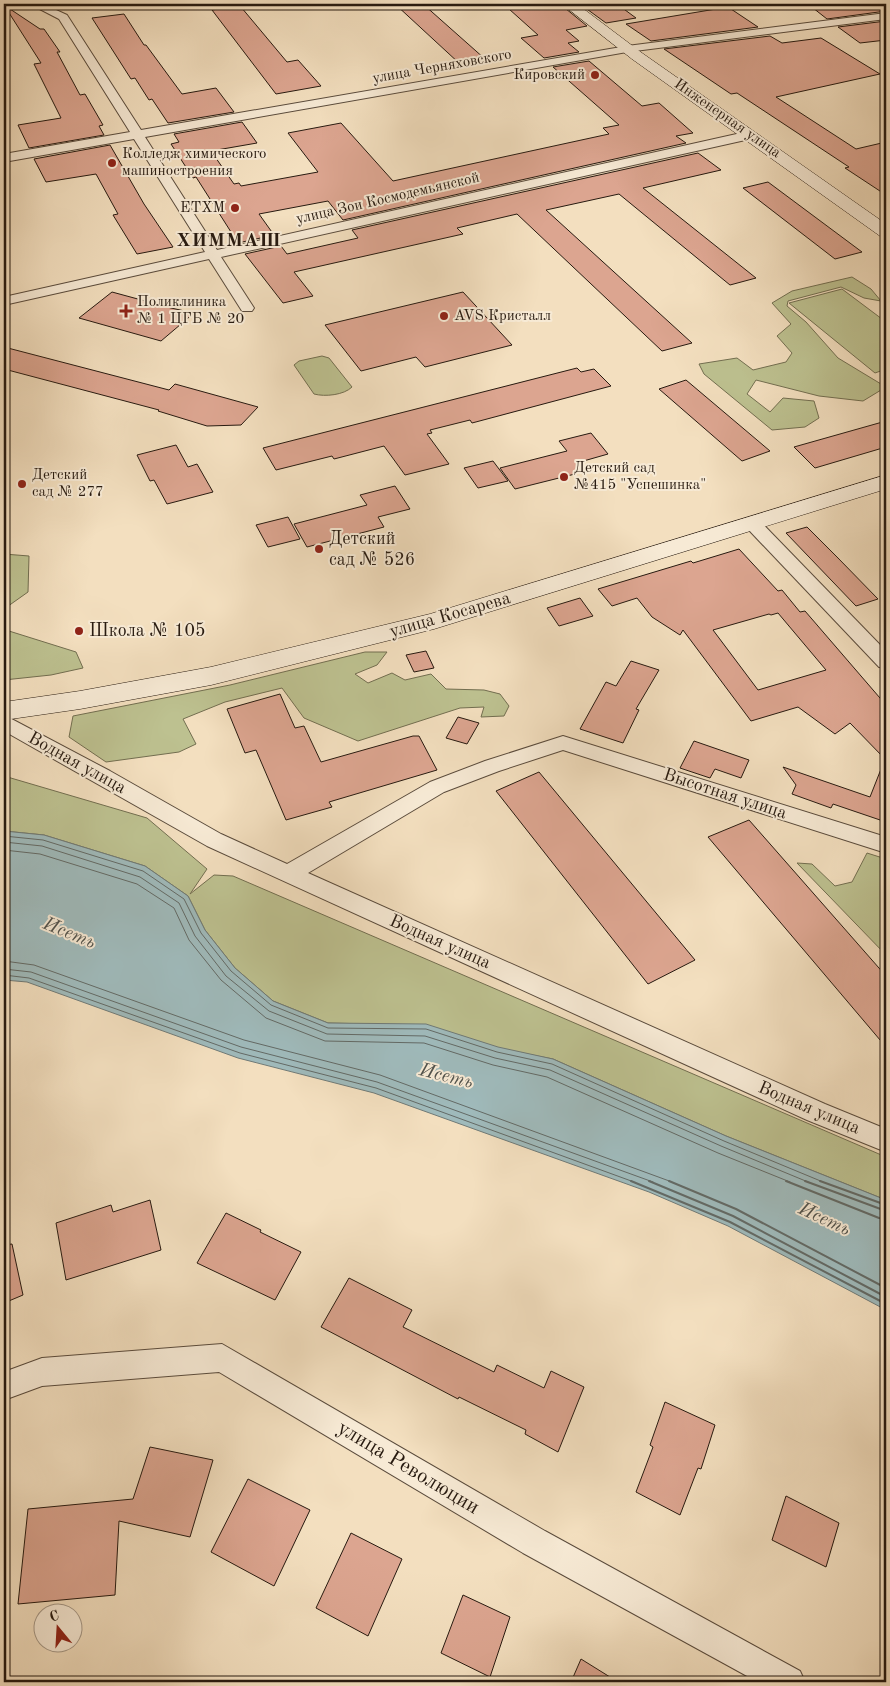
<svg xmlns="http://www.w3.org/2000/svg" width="890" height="1686" font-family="'Old Standard TT',serif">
	<rect width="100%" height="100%" fill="#f3dfbf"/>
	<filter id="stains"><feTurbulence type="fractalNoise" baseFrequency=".004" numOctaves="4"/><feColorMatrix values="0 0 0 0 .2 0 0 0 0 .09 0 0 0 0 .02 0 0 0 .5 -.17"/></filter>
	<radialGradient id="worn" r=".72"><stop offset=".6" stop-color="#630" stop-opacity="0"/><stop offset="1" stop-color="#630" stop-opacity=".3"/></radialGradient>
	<!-- green -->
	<g fill="#bdc190" stroke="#726e50">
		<path d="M852,277l19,12 10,12 -17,-3 -23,-11 -53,14 -1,5 19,16 32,36 48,29 -23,14 -44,-5 -63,-16 -9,14 23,18 13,-14 31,3 5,17 -14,9 -33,3 -68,-56 -5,-10 38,-6 16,12 33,-8 6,-9 -15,-17 14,-12 -19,-21 20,-12z"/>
		<path d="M842,289l44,33v47l-11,4 -86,-70z"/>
		<path d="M322,356l7,2 23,29c-8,8 -27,10 -38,7l-20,-29 5,-4z"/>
		<path d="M4,554l25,2 -1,36 -24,17z"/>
		<path d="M4,623l5,8 67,21 7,16 -32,7 -47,5z"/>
		<path d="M365,652h22l-10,13 -22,9 13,9 24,-10 13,7 26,-6 15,15 38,1 16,4 9,12 -5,10 -23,1 3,-10 -24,1 -102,33 -54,-23 -22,-30 -57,14 -42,17 13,25 -17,8 -73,10 -37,-25 4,-21 157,-31z"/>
		<path d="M4,776l143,42 60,51 -17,25 24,-19 19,1 653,281v43l-160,-64 -173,-77 -183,-35 -42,-1 -55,-22 -38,-33 -30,-38 -17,-34 -43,-30 -101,-31 -40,-4z"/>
		<path d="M867,853l19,6v96l-89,-92 15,1 23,22 17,-4z"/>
	</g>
	<!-- water -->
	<path fill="#9fbabb" stroke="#6f7a77" d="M4,831l40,4 101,31 43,30 17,34 30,38 38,33 55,22 98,1 72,23 55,12 173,77 160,64v110l-158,-84 -79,-34 -275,-99 -136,-35 -211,-76 -23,-2z"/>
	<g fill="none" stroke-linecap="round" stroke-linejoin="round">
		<!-- shore-far1 -->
		<g stroke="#636a66" stroke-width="1">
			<path d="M4,836l39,4 100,31 41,28 17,34 30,38 40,34 57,23 98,1 71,23 55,12 172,77 99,41"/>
			<path d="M4,842l38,4 98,31 39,26 16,33 31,40 43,35 58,23 98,2 70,22 55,12 171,76 87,36"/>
			<path d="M4,850l36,4 97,30 37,24 15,32 32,40 45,38 59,23 99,2 69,22 54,12 171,76 72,29"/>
			<path d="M4,961l30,4 210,75 136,35 292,107"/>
			<path d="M4,969l27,3 210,75 136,35 276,100"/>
			<path d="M4,975l25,3 211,75 136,35 258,94"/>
		</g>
		<!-- shore -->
		<g stroke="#636a66" stroke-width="2">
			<path d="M631,1181l99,41 156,82"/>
			<path d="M649,1181l84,35 153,81"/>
			<path d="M669,1181l67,28 150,79"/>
			<path d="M786,1181l93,37 7,1"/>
			<path d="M805,1181l81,30"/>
			<path d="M820,1181l66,24"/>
		</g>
	</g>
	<!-- building -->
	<g fill="#dca590" stroke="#271a10" fill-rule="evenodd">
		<path d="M395,4h28l62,55 -25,5z"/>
		<path d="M507,4h53l27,22 -21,4 13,11 -11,2 11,9 -35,6 -23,-20 17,-3 -29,-26h4z"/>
		<path d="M580,4h37l19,14 -30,5z"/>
		<path d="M808,4h78v7l-59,8z"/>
		<path d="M4,5l36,24h4l16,23h-3l23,43 5,-1 18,31 -4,1 5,9 -75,13 -11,-23 43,-7 -27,-54 7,-1z"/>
		<path d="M234,7h7l46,55 11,-2 23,26 -45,8 -64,-84z"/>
		<path d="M728,7l30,20 -107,14 -25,-17z"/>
		<path d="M124,14l20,31h2l36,49 34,-6 18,24 -66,11 -16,-24 -3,1 -14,-22 -4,1 -39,-61z"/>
		<path d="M886,21v19l-26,3 -22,-16z"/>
		<path d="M770,36l12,7 39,-5 59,36 -104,23 80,52 30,-7v53l-41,-27 4,-1 -112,-74 -6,1 -67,-45z"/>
		<path d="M589,61l53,45 17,-3 34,30 -17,3 10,7 -343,77 -15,-19 -69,13 15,21 -36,8 -42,-66 -3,1 -22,-34 8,-2 -5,-8 68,-12 15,21 -46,8 23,33 5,-1 2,3 77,-14 -30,-39 53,-10 52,58 216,-47 -6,-6 16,-3 -66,-58z"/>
		<path d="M110,145l34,59 29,43 -36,7 -24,-39 5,-1 -22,-40 -50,8 -12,-23z"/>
		<path d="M698,153l23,17 -78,18 113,90 -26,7 -111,-91 -73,16 146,133 -30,8 -145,-137 -60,14 6,6 -169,38 19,24 -30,7 -38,-49 36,-8 6,8 71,-16 -6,-8z"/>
		<path d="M768,182l94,70 -27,7 -92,-71z"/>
		<path d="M112,292l59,16 23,5 -33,28 -82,-23z"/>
		<path d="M463,292l49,53 -87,22 -9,-10 -55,14 -36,-46z"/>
		<path d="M4,347l165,43 6,-6 83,23 -17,18 -34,1 -49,-15 1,-1 -155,-41z"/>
		<path d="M577,368l4,4 13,-3 17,17 -139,37 -2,-3 -40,10 2,3 -5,1 22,30 -44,11 -21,-29 -50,13 -2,-3 -56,14 -13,-22z"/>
		<path d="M686,380l84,71 -28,10 -83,-72z"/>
		<path d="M886,421v26l-71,21 -21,-21z"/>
		<path d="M591,433l17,21 -28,8 7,9 -72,18 -15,-21 67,-17 -8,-10z"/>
		<path d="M176,445l12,22 9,-3 16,28 -46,12 -13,-24 -4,1 -13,-26z"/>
		<path d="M493,461l15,20 -30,7 -14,-20z"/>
		<path d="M395,486l15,23 -32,8 6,10 -77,20 -13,-23 73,-19 -7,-10z"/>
		<path d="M288,517l12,22 -32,8 -12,-22z"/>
		<path d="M807,527l31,31 40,41 -22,7 -70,-73z"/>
		<path d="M739,549l39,42 4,-1 18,22 5,-1 81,94v117l-53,-18 -2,4 -39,-14 4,-9 -13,-18 87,30 15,-38 -35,-36 -15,11 -37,-27 -47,14 -68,-91 -3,5 -28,-18 -15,-19 -25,8 -14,-17 93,-28 2,2zM778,613l48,57 -68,20 -45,-60 56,-16 2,1z"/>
		<path d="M580,598l13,18 -34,10 -12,-18z"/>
		<path d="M426,651l8,17 -20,4 -8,-17z"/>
		<path d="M631,661l28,9 -23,39 3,1 -16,33 -43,-14 26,-47 10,4z"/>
		<path d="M280,694l15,34 9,-2 17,36 92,-26h6l18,34 -108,32 3,5 -46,13 -30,-70 -11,3 -18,-44z"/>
		<path d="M458,717l21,6 -12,21 -21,-6z"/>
		<path d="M694,741l55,19 -8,18 -26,-9 -5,9 -30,-10z"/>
		<path d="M539,772l156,188 -47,24 -152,-193z"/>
		<path d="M749,820l137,156v71l-178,-210z"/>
		<path d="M150,1200l11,50 -95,30 -10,-57 55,-18 2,7z"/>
		<path d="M226,1213l35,17 -1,2 41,20 -26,48 -78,-37z"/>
		<path d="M12,1244l11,51 -19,8v-58z"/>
		<path d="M349,1278l63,32 -9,17 91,45 3,-7 47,23 7,-17 33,16 -26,65 -33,-18 1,-4 -67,-33 -1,2 -137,-72z"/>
		<path d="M665,1402l50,23 -14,44 -3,-1 -18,47 -44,-23 17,-45 -3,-2z"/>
		<path d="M150,1447l63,13 -23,77 -71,-16 -4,74 -97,9 10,-95 105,-10z"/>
		<path d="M248,1479l62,31 -36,76 -63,-34z"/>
		<path d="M786,1496l53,27 -13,44 -54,-27z"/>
		<path d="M351,1533l51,26 -34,77 -52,-28z"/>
		<path d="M463,1595l47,22 -20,60 -49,-24z"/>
		<path d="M581,1659l37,23h-47z"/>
	</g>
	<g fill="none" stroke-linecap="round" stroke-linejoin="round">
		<!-- street casing -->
		<g stroke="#5a4b3c" stroke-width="2">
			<g id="street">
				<path d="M30,4h13l24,11 74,115 486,-84 259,-33v6l-259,33 -482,85 72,113 533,-119 6,4 -6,4 -529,118 33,51 -2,3h-10l-33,-52 -205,46v-8l201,-45 -71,-113 -130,23v-8l126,-22 -71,-113z"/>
				<path d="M752,518l6,1 128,132v17l-7,-1 -133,-140 -3,-4 3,-4z"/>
				<path d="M4,715l106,56 111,63 66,30 143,-82 55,-21 78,-25 323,101v16l-323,-103 -64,21 -55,21 -136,81 517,231 61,25v23l-79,-32 -600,-274 -203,-115z"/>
				<path d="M222,1344l323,187 255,140 5,11h-47l-235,-129 -304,-181 -177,14 -38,14v-28l38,-14z"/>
			</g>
		</g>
		<!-- secondary casing -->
		<g stroke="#271a10" stroke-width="1">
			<g id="secondary">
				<path d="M562,4h15l65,49 244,171v13l-6,-1 -248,-177z"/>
				<path d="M886,475v14l-452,140 -223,56 -131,24 -76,11v-18l76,-11 131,-24 219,-53z"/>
			</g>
		</g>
		<!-- street -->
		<use href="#street" fill="#f7ead5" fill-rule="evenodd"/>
		<!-- secondary -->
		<use href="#secondary" fill="#f7ead5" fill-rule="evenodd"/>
	</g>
	<!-- markers -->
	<g fill="#8f2418" stroke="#f7ead5" stroke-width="2">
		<circle cx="595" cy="75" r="5"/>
		<circle cx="112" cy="163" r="5"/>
		<circle cx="235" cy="208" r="5"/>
		<path d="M123.5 303.5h5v5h5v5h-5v5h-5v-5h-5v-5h5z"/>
		<circle cx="444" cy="316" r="5"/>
		<circle cx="564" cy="477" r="5"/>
		<circle cx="22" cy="484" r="5"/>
		<circle cx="319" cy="549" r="5"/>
		<circle cx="79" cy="631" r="5"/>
	</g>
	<g text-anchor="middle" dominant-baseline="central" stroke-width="4" stroke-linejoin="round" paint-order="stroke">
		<!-- far-street labels -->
		<g font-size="15" fill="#271a10" stroke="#f7ead5">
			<text transform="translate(442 67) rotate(-10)">улица Черняховского</text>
			<text transform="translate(727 119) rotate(35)">Инженерная улица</text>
			<text transform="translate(388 199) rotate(-13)">улица Зои Космодемьянской</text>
		</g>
		<!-- far-poi labels -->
		<g font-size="15" fill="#271a10" stroke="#f7ead5" text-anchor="start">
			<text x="585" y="75" text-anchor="end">Кировский</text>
			<text x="122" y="154">Колледж химического<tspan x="122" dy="17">машиностроения</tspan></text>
			<text x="225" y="208" text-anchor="end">ЕТХМ</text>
			<text x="137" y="302">Поликлиника<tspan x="137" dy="17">№ 1 ЦГБ № 20</tspan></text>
			<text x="454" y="316">AVS Кристалл</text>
			<text x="574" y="468">Детский сад<tspan x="574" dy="17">№415 "Успешинка"</tspan></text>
			<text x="32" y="475">Детcкий<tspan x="32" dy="17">сад № 277</tspan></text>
		</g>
		<!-- poi labels -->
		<g font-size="18" fill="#271a10" stroke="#f7ead5" text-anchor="start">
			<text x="329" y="539">Детcкий<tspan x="329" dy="21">сад № 526</tspan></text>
			<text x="89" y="631">Школа № 105</text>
		</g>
		<!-- street labels -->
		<g font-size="18" fill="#271a10" stroke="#f7ead5">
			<text transform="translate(450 615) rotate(-16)">улица Косарева</text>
			<text transform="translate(77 763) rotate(29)">Водная улица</text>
			<text transform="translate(725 794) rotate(18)">Высотная улица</text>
			<text transform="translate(440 942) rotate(24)">Водная улица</text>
			<text transform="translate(809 1108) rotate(23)">Водная улица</text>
		</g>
		<!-- far-district labels -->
		<g font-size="19" font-weight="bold" letter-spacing="1" fill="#271a10" stroke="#f7ead5">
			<text x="229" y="241">ХИММАШ</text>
		</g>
		<!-- water labels -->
		<g font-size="19" font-style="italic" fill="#51524c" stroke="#f7ead5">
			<text transform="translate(69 934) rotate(22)">Исеть</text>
			<text transform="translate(446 1077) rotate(14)">Исеть</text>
			<text transform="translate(824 1220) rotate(25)">Исеть</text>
		</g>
		<!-- near-street labels -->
		<g font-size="21" fill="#271a10" stroke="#f7ead5">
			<text transform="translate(408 1468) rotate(31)">улица Революции</text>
		</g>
	</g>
	<!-- margin -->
	<rect width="890" height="1686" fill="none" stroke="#f3dfbf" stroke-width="20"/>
	<rect x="5" y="5" width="880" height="1676" fill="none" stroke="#271a10" stroke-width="2.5"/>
	<rect x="10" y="10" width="870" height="1666" fill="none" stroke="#271a10"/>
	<!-- north arrow -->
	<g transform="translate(58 1628) rotate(342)"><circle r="24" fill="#f7ead5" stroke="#a49786"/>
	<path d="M0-4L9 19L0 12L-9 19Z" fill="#8f2418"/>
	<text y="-8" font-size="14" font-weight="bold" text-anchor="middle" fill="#271a10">С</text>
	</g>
	<rect width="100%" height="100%" filter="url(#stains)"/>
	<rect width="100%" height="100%" fill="url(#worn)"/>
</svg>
